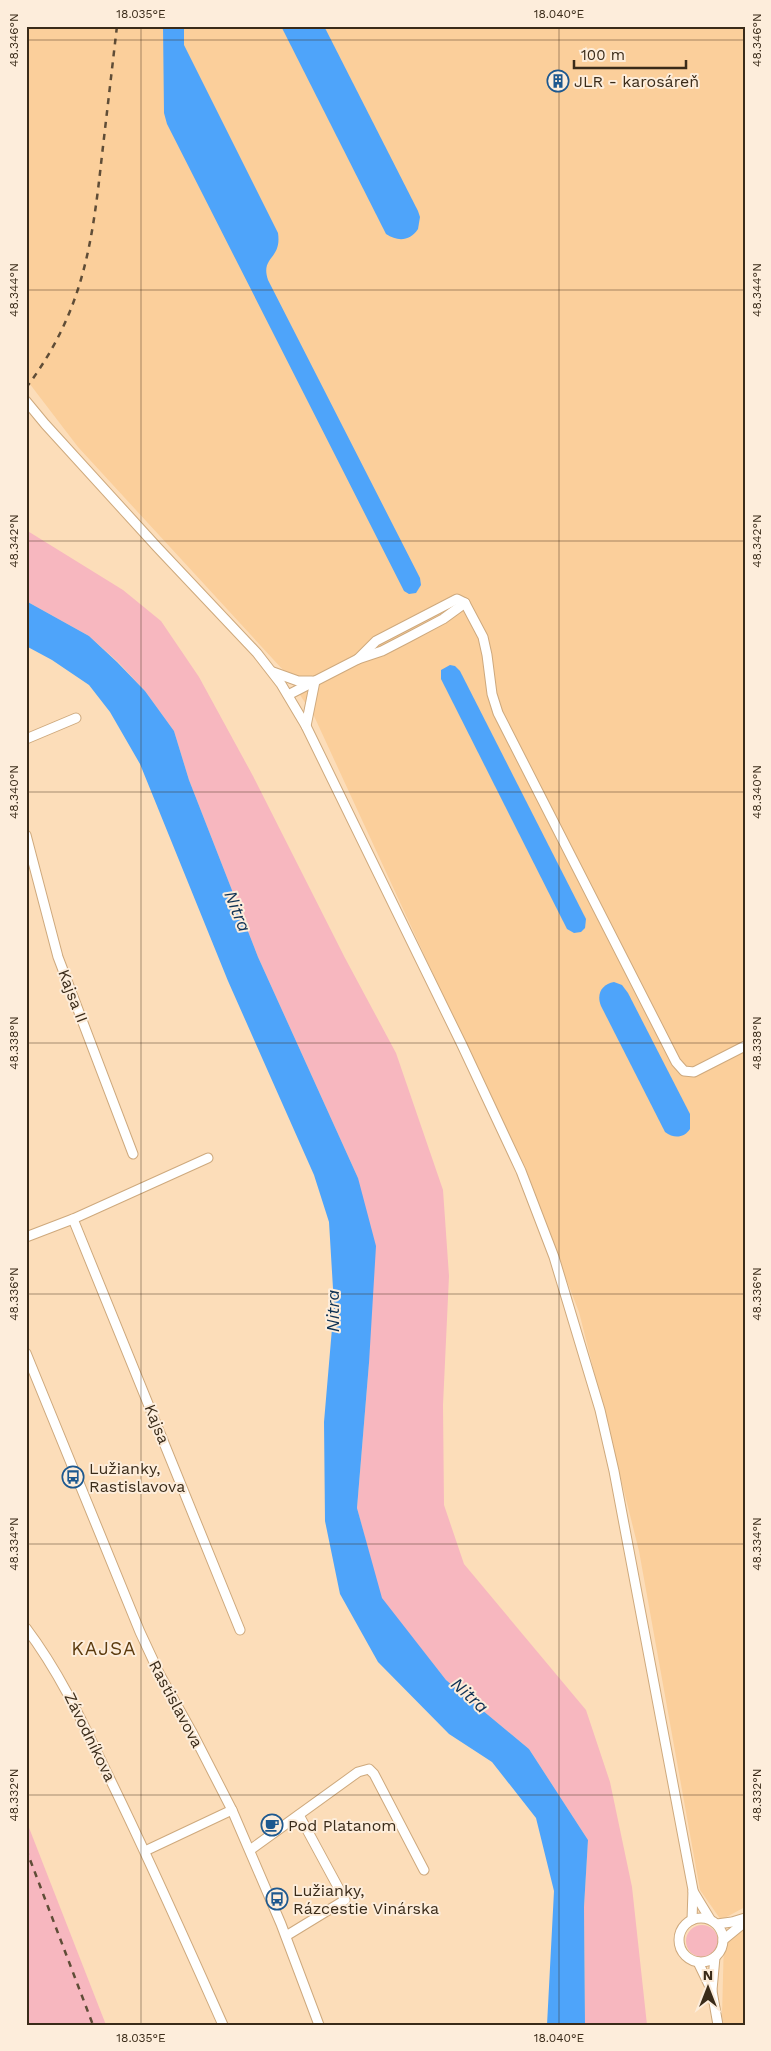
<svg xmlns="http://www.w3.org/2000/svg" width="771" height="2051" font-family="'Work Sans',sans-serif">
	<rect width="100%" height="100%" fill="#fcddb9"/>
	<!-- built -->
	<g fill="#fbcf9b">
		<path d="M26,26h719v1881l-24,13 -21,-30 -61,-339 -60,-239 -55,-141 -210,-455 -30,-45 -206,-224 -52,-68z"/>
		<path d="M745,1928v97h-21l-2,-9 2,-77z"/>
	</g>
	<!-- green -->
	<g fill="#f7b7bf">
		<path d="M26,530l97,60 38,31 38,56 54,99 92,182 51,95 47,137 6,86 -6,129 1,100 20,59 122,146 24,72 22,105 15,138h-62l-1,-118 4,-67 -59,-91 -83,-69 -65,-82 -24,-90 12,-145 -11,-185 -100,-221 -69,-177 -15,-49 -29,-40 -27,-29 -29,-26 -63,-35z"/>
		<path d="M26,1820l80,205h-80z"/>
		<circle cx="702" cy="1941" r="16"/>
	</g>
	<!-- water -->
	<g fill="#4ea4fa">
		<path d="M163,26h21v19l94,188c4,27 -18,23 -10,47l152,298 1,7 -5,8 -7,1 -5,-3 -237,-467 -3,-11z"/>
		<path d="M281,26h43l94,185 2,6 -2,12c-8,12 -20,13 -32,5z"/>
		<path d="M26,601l63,35 28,26 28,29 29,40 15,49 69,177 100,221 18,68 -7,117 -12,145 25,90 64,82 83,69 59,91 -4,67 1,118h-38l7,-134 -18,-73 -44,-56 -43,-28 -71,-72 -38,-68 -15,-73 -1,-99 10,-117 -5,-83 -15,-47 -86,-194 -88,-217 -30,-52 -21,-27 -37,-25 -26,-14z"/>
		<path d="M450,665l5,1 5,5 126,248 -1,9 -4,4 -7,1 -7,-4 -126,-250v-9z"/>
		<path d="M614,982l8,3 6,8 62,121v15c-6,9 -16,10 -25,3l-64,-126c-5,-12 1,-22 13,-24z"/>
	</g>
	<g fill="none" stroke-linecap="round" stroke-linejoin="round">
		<!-- minor casing -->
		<g stroke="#cea97d" stroke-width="11">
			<g id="minor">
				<path d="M26,401l19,23 112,123 100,106 24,31 25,42 156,319 59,126 33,86 46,153 14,61 79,419 -1,30"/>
				<path d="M358,659l18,-18 81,-42 8,4 18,34 4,18 5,39 6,19 178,349 8,9 10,1 51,-26"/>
				<path d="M273,672l25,9h14"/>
				<path d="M288,695l70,-36 24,-8 27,-14 34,-18 22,-16"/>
				<path d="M306,726l9,-45"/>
				<path d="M26,739l50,-21"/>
				<path d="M26,835l32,122 75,197"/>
				<path d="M73,1219l167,411"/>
				<path d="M26,1237l47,-18 135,-61"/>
				<path d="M26,1353l114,279 20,43 33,59 39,76 49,114 38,101"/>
				<path d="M26,1628c34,45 57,95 81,145 41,83 78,167 116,252"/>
				<path d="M250,1850l108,-78 11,-3 5,5 50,96"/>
				<path d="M145,1851l87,-41"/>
				<path d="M693,1891l17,28"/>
				<circle cx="701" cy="1940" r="22"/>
				<path d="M717,1924l15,-2 13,-4"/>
				<path d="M286,1936l59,-36 -46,-85"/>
				<path d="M723,1940l22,-18"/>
				<path d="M698,1962l14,29 6,34"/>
				<path d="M712,1990l3,-33"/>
			</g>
		</g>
		<!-- minor -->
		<use href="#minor" stroke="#fff" stroke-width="9"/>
		<!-- rail -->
		<g stroke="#5f4d37" stroke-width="2.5" stroke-dasharray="6 6" stroke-linecap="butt">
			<path d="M26,388c57,-76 66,-142 76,-233 5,-43 10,-86 15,-129"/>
			<path d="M26,1849l67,176"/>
		</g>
	</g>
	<!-- ticks -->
	<path fill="none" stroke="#3a2b19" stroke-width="1" stroke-opacity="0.45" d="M141,26v1999M559,26v1999M26,40h719M26,290h719M26,541h719M26,792h719M26,1043h719M26,1294h719M26,1544h719M26,1795h719"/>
	<!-- icons -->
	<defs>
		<g id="building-ring" transform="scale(1.125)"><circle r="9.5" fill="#fdeddb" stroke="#1d588f" stroke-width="1.5"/><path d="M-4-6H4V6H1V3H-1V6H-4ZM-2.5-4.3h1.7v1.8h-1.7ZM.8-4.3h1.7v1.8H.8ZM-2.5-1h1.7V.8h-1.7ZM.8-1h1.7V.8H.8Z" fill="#1d588f"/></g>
		<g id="bus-ring" transform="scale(1.125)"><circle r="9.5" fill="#fdeddb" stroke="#1d588f" stroke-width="1.5"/><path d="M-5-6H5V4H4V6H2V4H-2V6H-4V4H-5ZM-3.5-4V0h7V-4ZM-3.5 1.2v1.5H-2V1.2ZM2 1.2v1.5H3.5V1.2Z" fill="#1d588f"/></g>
		<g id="cafe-ring" transform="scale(1.125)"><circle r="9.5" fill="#fdeddb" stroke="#1d588f" stroke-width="1.5"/><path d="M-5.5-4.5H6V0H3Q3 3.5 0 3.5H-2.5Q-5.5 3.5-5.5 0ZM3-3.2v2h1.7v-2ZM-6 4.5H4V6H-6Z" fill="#1d588f"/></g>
	</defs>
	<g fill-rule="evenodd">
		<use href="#building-ring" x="558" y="81"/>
		<use href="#bus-ring" x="73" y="1477"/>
		<use href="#cafe-ring" x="272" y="1825"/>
		<use href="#bus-ring" x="277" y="1899"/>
	</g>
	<g text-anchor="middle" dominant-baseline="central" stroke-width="4" stroke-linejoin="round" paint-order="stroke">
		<!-- poi labels -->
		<g font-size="16" fill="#3a2b19" stroke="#fdeddb" text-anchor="start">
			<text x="574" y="81">JLR - karosáreň</text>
			<text x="89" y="1468">Lužianky,<tspan x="89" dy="18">Rastislavova</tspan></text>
			<text x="288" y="1825">Pod Platanom</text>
			<text x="293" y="1890">Lužianky,<tspan x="293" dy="18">Rázcestie Vinárska</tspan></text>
		</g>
		<!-- street labels -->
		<g font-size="16" fill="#3a2b19" stroke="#fdeddb">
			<text transform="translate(73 996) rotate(69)">Kajsa II</text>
			<text transform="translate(157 1424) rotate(68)">Kajsa</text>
			<text transform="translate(176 1704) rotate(62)">Rastislavova</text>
			<text transform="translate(90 1737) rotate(64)">Závodníkova</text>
		</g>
		<!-- water labels -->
		<g font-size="18" font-style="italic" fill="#0f3254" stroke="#fdeddb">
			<text transform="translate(238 911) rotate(68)">Nitra</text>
			<text transform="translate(332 1311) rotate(-90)">Nitra</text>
			<text transform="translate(470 1695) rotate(42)">Nitra</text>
		</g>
		<!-- quarter labels -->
		<g font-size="19" letter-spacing="1" fill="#5c3b0e" stroke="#fdeddb">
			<text x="104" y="1648">KAJSA</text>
		</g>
	</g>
	<!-- border -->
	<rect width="771" height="2051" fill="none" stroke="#fdeddb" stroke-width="55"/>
	<!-- north arrow -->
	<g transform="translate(708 1988)" stroke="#fdeddb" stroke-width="4" paint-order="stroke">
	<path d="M0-4L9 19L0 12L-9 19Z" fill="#3a2b19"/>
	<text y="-8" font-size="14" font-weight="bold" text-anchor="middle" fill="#3a2b19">N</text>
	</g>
	<!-- scale -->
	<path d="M574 60v8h112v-8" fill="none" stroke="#3a2b19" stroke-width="2.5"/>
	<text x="581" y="60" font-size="15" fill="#3a2b19" stroke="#fdeddb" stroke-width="4" paint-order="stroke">100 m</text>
	<rect x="28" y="28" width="716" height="1996" fill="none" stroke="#3a2b19" stroke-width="2"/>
	<g font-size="12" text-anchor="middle" fill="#3a2b19">
		<text x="141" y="18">18.035°E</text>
		<text x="559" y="18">18.040°E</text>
		<text transform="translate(14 40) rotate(-90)" y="4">48.346°N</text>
		<text transform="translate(757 40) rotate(-90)" y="4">48.346°N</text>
		<text transform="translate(14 290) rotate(-90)" y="4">48.344°N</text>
		<text transform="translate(757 290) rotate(-90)" y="4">48.344°N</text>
		<text transform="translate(14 541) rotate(-90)" y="4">48.342°N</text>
		<text transform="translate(757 541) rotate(-90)" y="4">48.342°N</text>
		<text transform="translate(14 792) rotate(-90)" y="4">48.340°N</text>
		<text transform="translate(757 792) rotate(-90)" y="4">48.340°N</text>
		<text transform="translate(14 1043) rotate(-90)" y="4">48.338°N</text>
		<text transform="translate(757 1043) rotate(-90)" y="4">48.338°N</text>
		<text transform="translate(14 1294) rotate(-90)" y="4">48.336°N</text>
		<text transform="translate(757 1294) rotate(-90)" y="4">48.336°N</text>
		<text transform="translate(14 1544) rotate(-90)" y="4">48.334°N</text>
		<text transform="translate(757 1544) rotate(-90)" y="4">48.334°N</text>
		<text transform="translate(14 1795) rotate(-90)" y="4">48.332°N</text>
		<text transform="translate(757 1795) rotate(-90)" y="4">48.332°N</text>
		<text x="141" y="2042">18.035°E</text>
		<text x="559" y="2042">18.040°E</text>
	</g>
</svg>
